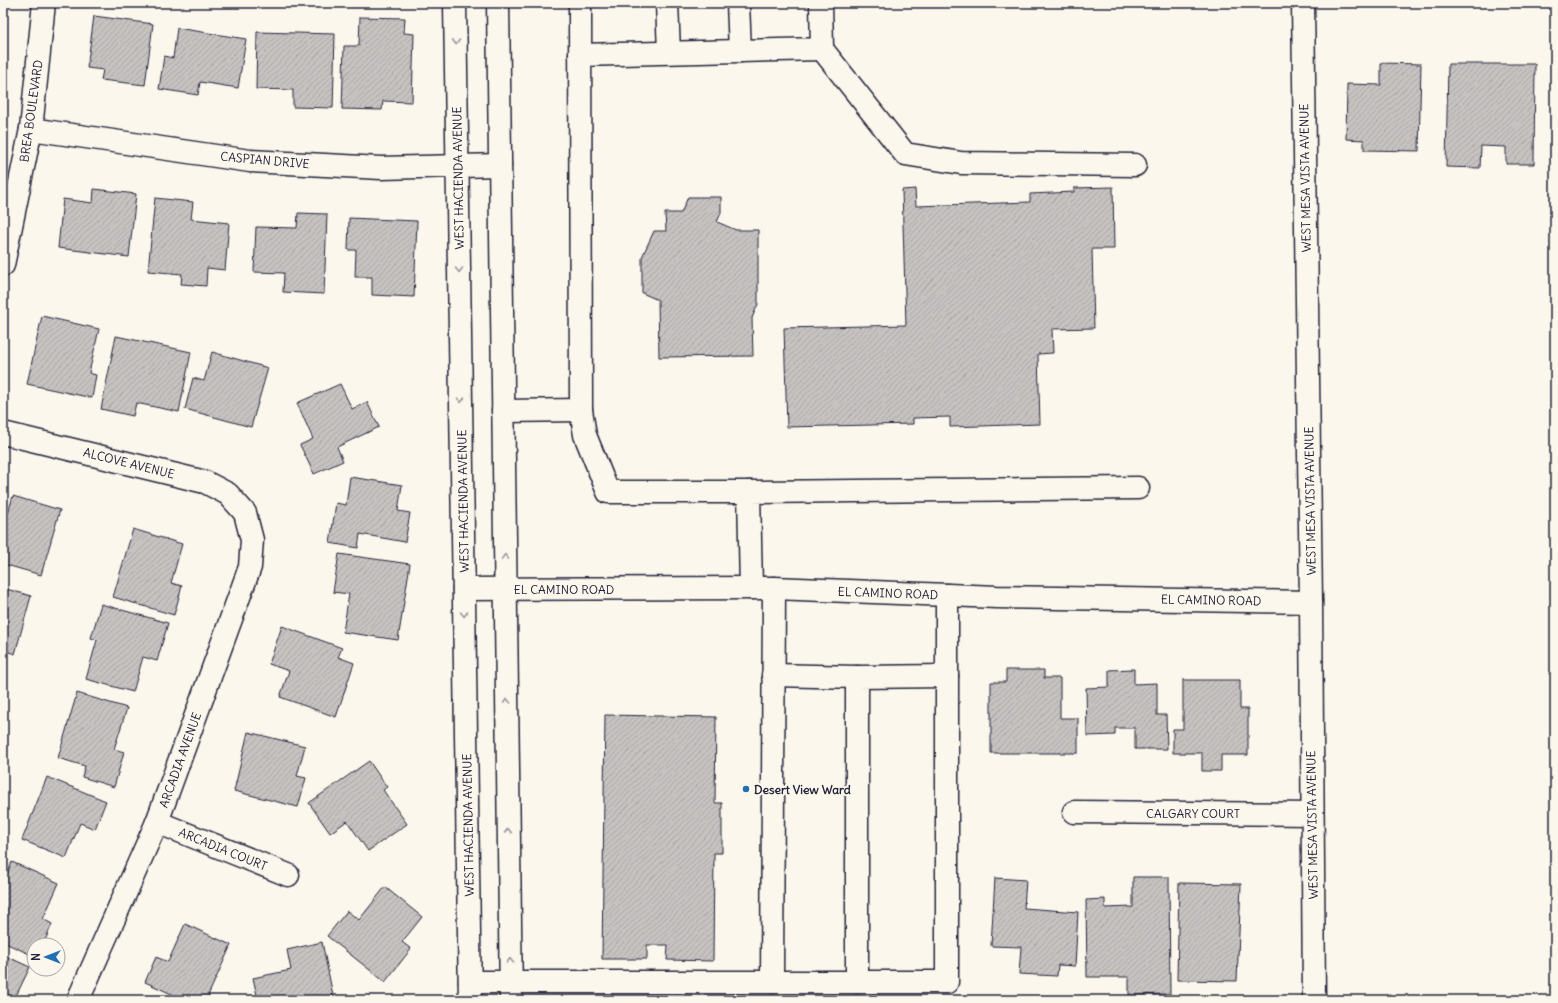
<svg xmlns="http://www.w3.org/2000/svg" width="1558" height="1003" font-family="Delius,sans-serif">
	<defs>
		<pattern id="building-hatch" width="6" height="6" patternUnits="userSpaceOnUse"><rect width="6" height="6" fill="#c6c2c0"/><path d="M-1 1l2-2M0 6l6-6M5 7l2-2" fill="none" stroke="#aaa6a6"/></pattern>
	</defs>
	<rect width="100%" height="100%" fill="#fbf7ec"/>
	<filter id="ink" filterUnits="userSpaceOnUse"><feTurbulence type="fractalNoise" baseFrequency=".025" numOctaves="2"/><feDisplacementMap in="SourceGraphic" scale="8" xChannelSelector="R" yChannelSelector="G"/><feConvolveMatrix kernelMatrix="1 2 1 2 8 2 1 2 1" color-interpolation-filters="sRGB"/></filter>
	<g filter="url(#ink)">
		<!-- building -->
		<g fill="url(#building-hatch)" stroke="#22223b">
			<path d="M94,16l59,8 -8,61 -44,-5 2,-10 -16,-2z"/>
			<path d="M360,17l45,1 -1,15 10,1 -2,68 -29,-1 -1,9 -40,-1 2,-63h15z"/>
			<path d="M177,28l69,11 -8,49 -38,-6 -2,13 -39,-6 5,-33 9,2z"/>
			<path d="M257,32l78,2 -2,74 -40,-1v-17l-37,-1z"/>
			<path d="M1381,63l40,1 -2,87 -55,-1v-10l-18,-1 1,-55 34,1z"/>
			<path d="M1448,64h87l-1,100h-28v-17l-25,-1 -1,22 -34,-1z"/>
			<path d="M1113,187l1,62h-22l2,79 -42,1 1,24 -15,1 2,70 -90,3v-10l-37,1v6l-126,3 -3,-99 122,-3 -4,-135 13,-1 1,17 114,-4v-8l44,-2v-4z"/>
			<path d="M94,189l42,5 -7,63 -71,-9 5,-49 30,4z"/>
			<path d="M688,197h33v16l-4,9 19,8h22v74l-6,14 1,38 -94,1 -1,-57 -16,-7v-36l12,-26h12l-1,-18h16z"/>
			<path d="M155,198l38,4 -2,17 38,4 -4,47 -18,-2 -1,18 -25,-2 1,-10 -34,-3z"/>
			<path d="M298,213l29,1 -3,80 -41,-2 1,-19 -30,-1 2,-45 41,1z"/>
			<path d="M349,218l68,3 -3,76 -42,-2v-18h-17l1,-27h-8z"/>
			<path d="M42,316l57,13 -10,44 7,2 -4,23 -65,-14z"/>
			<path d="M116,336l75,16 -12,60 -43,-9 -3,13 -32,-7z"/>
			<path d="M212,352l56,16 -17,59 -66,-18 8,-31 11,3z"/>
			<path d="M340,384l12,25 15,-7 12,25 -42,20 6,14 -29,13 -14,-29 13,-6 -16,-36z"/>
			<path d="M350,477l52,8 -4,26 12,2 -5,29 -45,-8 -2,14 -28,-5 6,-40 10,2z"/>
			<path d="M13,496l47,14 -19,65 -38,-11v-34z"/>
			<path d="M133,529l49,15 -11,39 11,3 -8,29 -61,-18z"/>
			<path d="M339,554l71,10 -12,76 -55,-8 6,-38 -16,-2z"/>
			<path d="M3,588l28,8 -16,58 -12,-4z"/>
			<path d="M101,604l67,19 -11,38 -14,-4 -10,35 -47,-13 11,-39 -6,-2z"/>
			<path d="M282,626l60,22 -4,9 16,6 -18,54 -56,-20 9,-26 -20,-7z"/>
			<path d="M1134,669v15l23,-1v32h9l1,34h-32v-21h-20v7l-28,1 -1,-48 23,-1v-17z"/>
			<path d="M1006,670h38v8h16v40h18v35h-87v-71h15z"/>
			<path d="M1183,680h57v29h8v46h-27v16h-19v-18h-29v-24h10z"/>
			<path d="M77,693l50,15 -13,41 10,3 -10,35 -32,-10 3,-11 -27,-8z"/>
			<path d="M605,715l111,2 -1,86h7v50h-8l-1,108 -46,-1 1,-15h-21v14h-45z"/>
			<path d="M248,732l57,14 -8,30 9,2 -8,29 -64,-16z"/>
			<path d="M369,761l18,26 -4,3 24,34 -39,27 -21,-30 -17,12 -21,-30z"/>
			<path d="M47,777l59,24 -11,28 -15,-6 -14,35 -44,-18z"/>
			<path d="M12,862l47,21 -16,36 9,5 -9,21h-9v11l-31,-14v-58z"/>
			<path d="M1133,877h36l1,117 -41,1v-18h-42l-1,-77 19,-1v9l28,-1z"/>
			<path d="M995,878l31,2 -2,28 54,4 -3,54 -17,-1 -1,11 -38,-2 2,-27 -30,-1z"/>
			<path d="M1179,883l62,1 -4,97 -60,-1z"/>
			<path d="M385,887l37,30 -20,25 9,7 -26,33 -58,-46 20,-25 12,9z"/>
			<path d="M185,924l46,21 -25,55h-21l-40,-18 11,-25 12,5z"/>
			<path d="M322,942l12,58h-76l-5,-22 38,-8 -4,-20z"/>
			<path d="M3,955l27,12 -16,33h-11z"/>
		</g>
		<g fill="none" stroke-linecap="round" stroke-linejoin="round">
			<!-- minor casing -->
			<g stroke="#22223b" stroke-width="25">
				<g id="minor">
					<path d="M580,3l1,407 4,25 23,57h141"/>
					<path d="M667,3l2,49"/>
					<path d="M738,3l2,48"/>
					<path d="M1303,3l8,599 3,398"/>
					<path d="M822,49l83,105 56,9 174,2"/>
					<path d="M580,55l242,-6 -1,-46"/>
					<path d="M31,129l219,32 131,7 119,-3"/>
					<path d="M3,265l28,-136 13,-126"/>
					<path d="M503,411l78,-1"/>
					<path d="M3,433l202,49 23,12 17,19 7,27 -2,27 -93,255 -79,178"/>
					<path d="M751,588l-2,-96 389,-4"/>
					<path d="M464,589l310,-1 223,9 314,5"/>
					<path d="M773,675l84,2"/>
					<path d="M1074,812l238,2"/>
					<path d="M157,822l131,53"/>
					<path d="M510,982h437v-387"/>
					<path d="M772,982l2,-394"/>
					<path d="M857,982v-305l90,-1"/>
				</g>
			</g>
			<!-- major casing -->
			<g stroke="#22223b" stroke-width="25">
				<g id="major">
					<path d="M455,3l15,997"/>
					<path d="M498,3l13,997"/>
					<path d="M470,982h40"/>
				</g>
			</g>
			<!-- minor -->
			<use href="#minor" stroke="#fbf7ec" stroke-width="22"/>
			<!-- major -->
			<use href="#major" stroke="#fbf7ec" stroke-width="22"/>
		</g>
		<!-- one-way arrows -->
		<defs><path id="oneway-chevron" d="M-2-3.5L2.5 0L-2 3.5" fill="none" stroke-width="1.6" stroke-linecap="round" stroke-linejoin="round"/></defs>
		<g stroke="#99979c">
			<use href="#oneway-chevron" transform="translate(456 42) rotate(89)"/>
			<use href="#oneway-chevron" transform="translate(459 270) rotate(89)"/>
			<use href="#oneway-chevron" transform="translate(461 400) rotate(89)"/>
			<use href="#oneway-chevron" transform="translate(505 557) rotate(-91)"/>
			<use href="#oneway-chevron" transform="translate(464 614) rotate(89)"/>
			<use href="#oneway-chevron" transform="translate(507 701) rotate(-91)"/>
			<use href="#oneway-chevron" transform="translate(508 831) rotate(-91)"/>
			<use href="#oneway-chevron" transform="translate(510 961) rotate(-91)"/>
		</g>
	</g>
	<!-- markers -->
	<circle fill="#1f6fb2" stroke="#fbf7ec" stroke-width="1.5" cx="746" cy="789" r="4"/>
	<g text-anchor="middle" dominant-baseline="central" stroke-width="4" stroke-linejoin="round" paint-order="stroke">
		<!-- street labels -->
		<g font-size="12" fill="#22223b" stroke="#fbf7ec">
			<text transform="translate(31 111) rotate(-82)">BREA BOULEVARD</text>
			<text transform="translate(265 160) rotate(5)">CASPIAN DRIVE</text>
			<text transform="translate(458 178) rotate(-91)">WEST HACIENDA AVENUE</text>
			<text transform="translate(1305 178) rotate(-91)">WEST MESA VISTA AVENUE</text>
			<text transform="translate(129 463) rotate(14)">ALCOVE AVENUE</text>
			<text transform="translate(463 501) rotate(-91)">WEST HACIENDA AVENUE</text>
			<text transform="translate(1310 501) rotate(-91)">WEST MESA VISTA AVENUE</text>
			<text x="564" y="589">EL CAMINO ROAD</text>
			<text transform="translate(888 593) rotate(2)">EL CAMINO ROAD</text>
			<text transform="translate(1211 600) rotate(1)">EL CAMINO ROAD</text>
			<text transform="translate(180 760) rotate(-70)">ARCADIA AVENUE</text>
			<text x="1193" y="813">CALGARY COURT</text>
			<text transform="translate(468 825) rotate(-91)">WEST HACIENDA AVENUE</text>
			<text transform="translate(1312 825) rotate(-91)">WEST MESA VISTA AVENUE</text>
			<text transform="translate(223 849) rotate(22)">ARCADIA COURT</text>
		</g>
		<!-- poi labels -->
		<g font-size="12" font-weight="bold" fill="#22223b" stroke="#fbf7ec" text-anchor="start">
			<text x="754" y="789">Desert View Ward</text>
		</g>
	</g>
	<!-- margin -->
	<rect width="1558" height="1003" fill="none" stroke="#fbf7ec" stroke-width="16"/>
	<rect x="8" y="8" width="1542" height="987" fill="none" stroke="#22223b" stroke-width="1.5" filter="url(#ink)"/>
	<!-- north arrow -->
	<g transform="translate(46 957) rotate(270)"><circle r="19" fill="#fbf7ec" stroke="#a4a2a5"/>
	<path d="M0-3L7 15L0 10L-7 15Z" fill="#1f6fb2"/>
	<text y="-6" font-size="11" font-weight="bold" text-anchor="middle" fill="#22223b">N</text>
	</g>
</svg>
